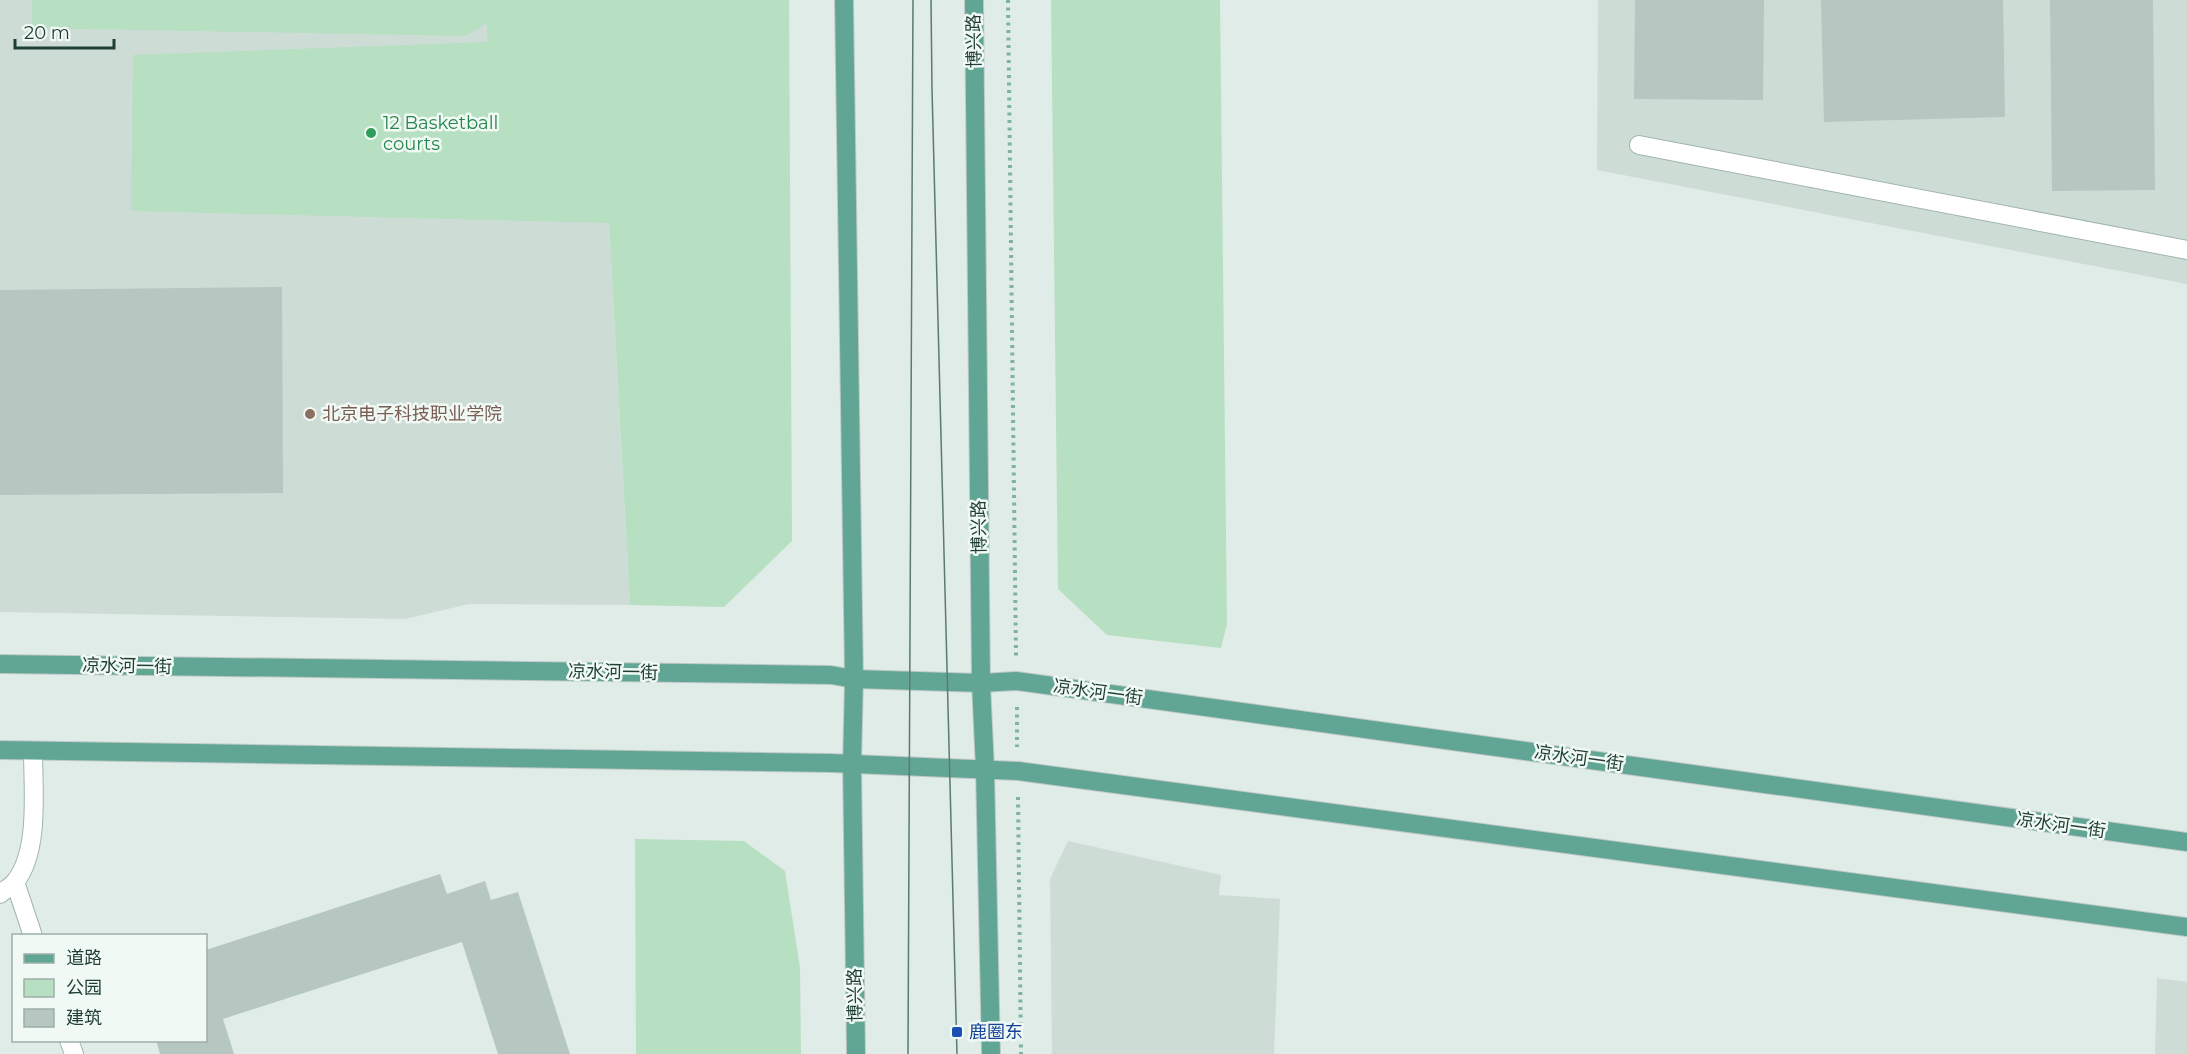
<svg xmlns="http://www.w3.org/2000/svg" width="2187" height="1054" font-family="Montserrat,'Noto Sans SC',sans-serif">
	<rect width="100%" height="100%" fill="#e0ece7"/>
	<!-- built -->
	<g fill="#cedcd6">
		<path d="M0,0h609v223l21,382 -161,-1 -64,15 -405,-7z"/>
		<path d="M1598,0h589v284l-590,-114z"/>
		<path d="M1068,841l153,34 -2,20 61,4 -6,155h-222l-2,-175z"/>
		<path d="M2157,978l30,4v72h-32z"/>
	</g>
	<!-- green -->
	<g fill="#b7dfc2">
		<path d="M32,0h757l3,541 -68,66 -94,-2 -21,-382 -478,-12 2,-156 354,-13v-19l-21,13 -434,-8z"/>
		<path d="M1051,0h169l7,624 -6,24 -114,-13 -49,-46z"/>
		<path d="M635,839l109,2 41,30 15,97 1,86h-165z"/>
	</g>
	<!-- building -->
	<g fill="#b5c7c0">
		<path d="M1635,0h129l-1,100 -129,-1z"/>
		<path d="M1821,0h182l2,117 -181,5z"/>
		<path d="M2050,0h103l2,190 -103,1z"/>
		<path d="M282,287l1,206 -283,2v-205z"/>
		<path d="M440,874l7,20 38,-13 6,19 27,-8 52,162h-72l-36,-112 -239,77 11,35h-74l-4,-14h50v-67h1l-1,-23z"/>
	</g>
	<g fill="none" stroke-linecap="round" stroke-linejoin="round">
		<!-- minor casing -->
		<g stroke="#a2b4ae" stroke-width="20">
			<g id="minor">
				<path d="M1639,145l548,105"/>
				<path d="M15,882l18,54"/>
				<path d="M0,894c4,-4 11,-7 15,-12 25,-31 18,-93 18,-131"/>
				<path d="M69,1040l5,14"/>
			</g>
		</g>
		<!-- major casing -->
		<g stroke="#c0c9c7" stroke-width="20">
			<g id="major">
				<path d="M844,0l10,679 -2,85 4,290"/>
				<path d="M974,0l7,683 4,86 6,285"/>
				<path d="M0,664l831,11 23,4 127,4 35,-2 1171,161"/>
				<path d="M0,750l831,13 187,8 1169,156"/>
			</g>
		</g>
		<!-- path -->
		<g stroke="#7eb3a3" stroke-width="4" stroke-dasharray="3 4.5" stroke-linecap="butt">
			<path d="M1008,0l8,657"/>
			<path d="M1017,707v40"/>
			<path d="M1018,797l3,257"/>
		</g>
		<!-- minor -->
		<use href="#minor" stroke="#fff" stroke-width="18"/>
		<!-- major -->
		<use href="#major" stroke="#61a695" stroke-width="18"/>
		<!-- tram -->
		<g stroke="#5a7a72" stroke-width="1.5">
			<path d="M931,0l1,89 25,965"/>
			<path d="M908,1054l5,-1054"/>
		</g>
	</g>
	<!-- markers -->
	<circle fill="#2e9e5b" stroke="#f1f9f5" stroke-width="2" cx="371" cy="133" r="6"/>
	<circle fill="#8d6e63" stroke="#f1f9f5" stroke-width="2" cx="310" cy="414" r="6"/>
	<rect fill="#1a4fb4" stroke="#f1f9f5" stroke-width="2" x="951" y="1026" width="12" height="12" rx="3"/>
	<g text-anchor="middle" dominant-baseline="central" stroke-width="5" stroke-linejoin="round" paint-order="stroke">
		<!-- street labels -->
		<g font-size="18" fill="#1f3e36" stroke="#f1f9f5">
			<text transform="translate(974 41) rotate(-91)">博兴路</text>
			<text transform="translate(979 527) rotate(-91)">博兴路</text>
			<text transform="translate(127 666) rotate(1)">凉水河一街</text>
			<text transform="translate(613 672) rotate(1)">凉水河一街</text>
			<text transform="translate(1098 692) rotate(8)">凉水河一街</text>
			<text transform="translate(1579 758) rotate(8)">凉水河一街</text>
			<text transform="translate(2061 825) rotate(8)">凉水河一街</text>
			<text transform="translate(855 995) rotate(-91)">博兴路</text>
		</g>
		<!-- leisure labels -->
		<g font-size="18" fill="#27864d" stroke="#f1f9f5" text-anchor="start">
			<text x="383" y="123">12 Basketball<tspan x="383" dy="21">courts</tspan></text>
		</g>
		<!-- education labels -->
		<g font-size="18" fill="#785e54" stroke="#f1f9f5" text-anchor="start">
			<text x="322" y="414">北京电子科技职业学院</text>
		</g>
		<!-- transit labels -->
		<g font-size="18" fill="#164399" stroke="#f1f9f5" text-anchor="start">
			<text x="969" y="1032">鹿圈东</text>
		</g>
	</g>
	<!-- legend -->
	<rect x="12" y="934" width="195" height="108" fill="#f1f9f5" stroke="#9daea9" stroke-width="1.5"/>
	<rect x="24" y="954" width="30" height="9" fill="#61a695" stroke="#9daea9" stroke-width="1.5"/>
	<text x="66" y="964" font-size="18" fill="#1f3e36">道路</text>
	<rect x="24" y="979" width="30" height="18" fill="#b7dfc2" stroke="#9daea9" stroke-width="1.5"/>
	<text x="66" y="994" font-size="18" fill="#1f3e36">公园</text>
	<rect x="24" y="1009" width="30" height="18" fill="#b5c7c0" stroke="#9daea9" stroke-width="1.5"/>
	<text x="66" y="1024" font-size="18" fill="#1f3e36">建筑</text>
	<!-- scale -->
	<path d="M15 39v9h99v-9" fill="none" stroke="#1f3e36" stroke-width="3"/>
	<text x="24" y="39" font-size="18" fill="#1f3e36" stroke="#f1f9f5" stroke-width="4.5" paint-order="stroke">20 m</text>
</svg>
